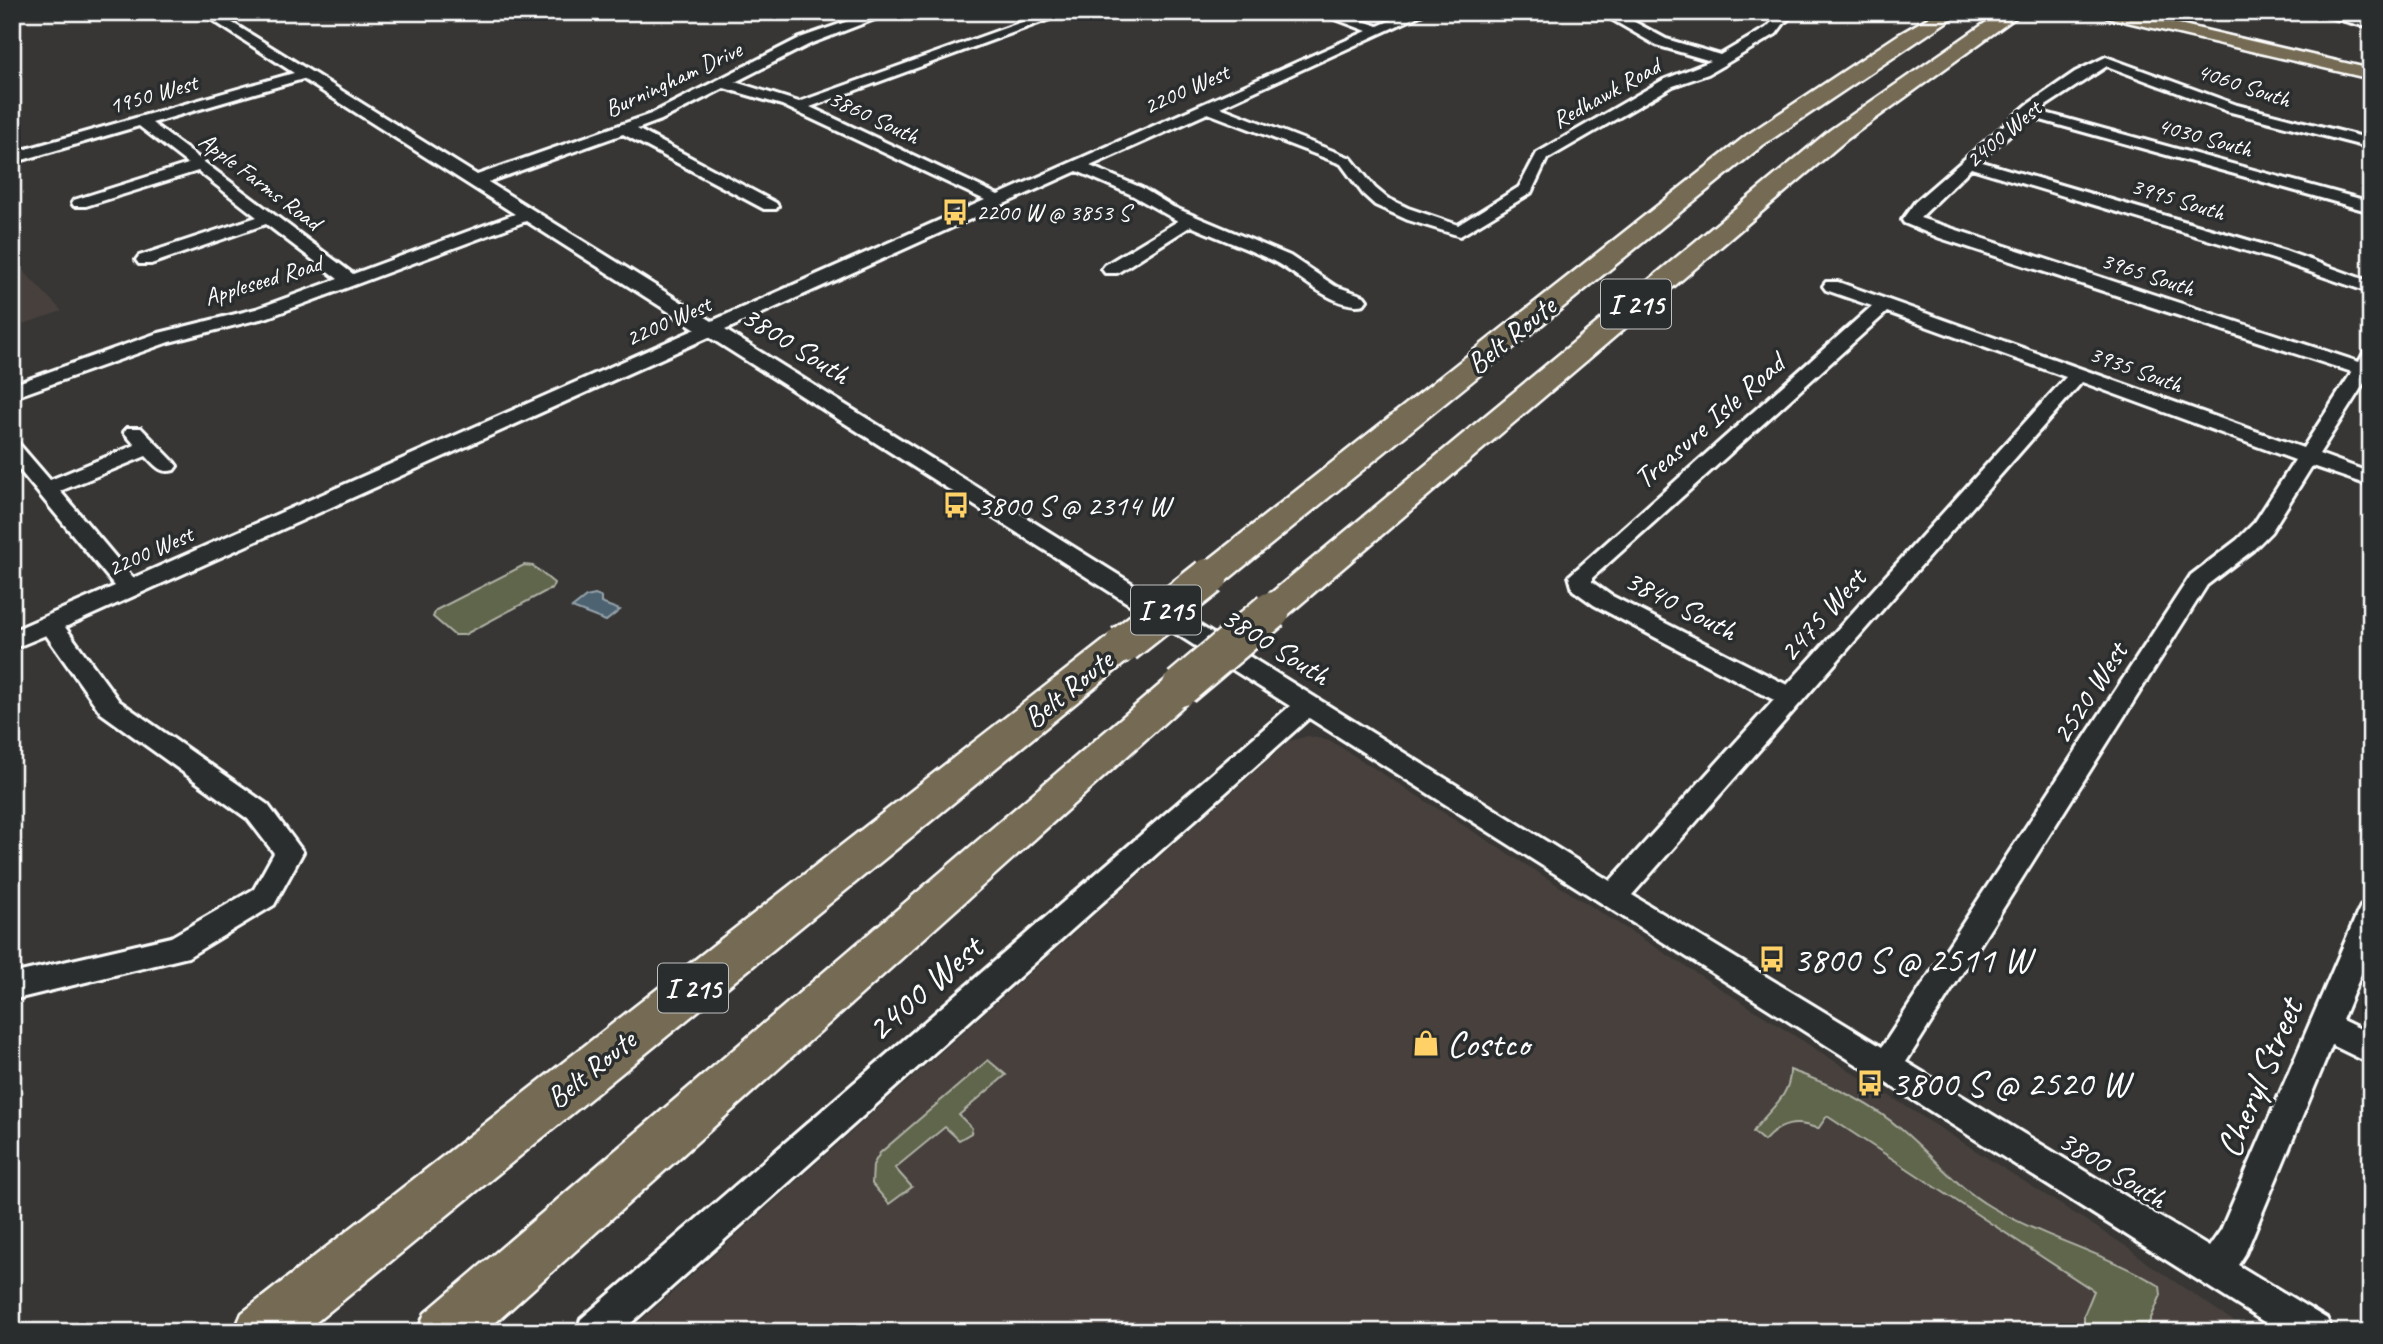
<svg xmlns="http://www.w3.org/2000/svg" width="2383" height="1344" font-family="Caveat,sans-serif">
	<rect width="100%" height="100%" fill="#373635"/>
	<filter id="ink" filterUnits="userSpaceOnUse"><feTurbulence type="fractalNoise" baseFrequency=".0143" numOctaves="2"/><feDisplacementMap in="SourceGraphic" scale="14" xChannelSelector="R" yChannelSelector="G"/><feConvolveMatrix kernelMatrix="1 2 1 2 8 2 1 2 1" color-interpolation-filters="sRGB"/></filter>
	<g filter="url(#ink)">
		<!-- built -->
		<g fill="#46403d">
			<path d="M12,259l50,52 -50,17z"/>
			<path d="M1308,736l23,5 798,507 18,15 103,69h-1622l661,-591z"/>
		</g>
		<!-- green -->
		<g fill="#60664c" stroke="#b0b2a6" stroke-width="2">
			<path d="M524,565l9,1 21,17 -2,5 -88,47h-10l-21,-18 3,-7z"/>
			<path d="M988,1060l18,15 -47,40 13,13 -1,5 -12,7 -14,-13 -50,41 17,19 -23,17 -17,-20 1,-19 7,-12z"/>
			<path d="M1790,1070c40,14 80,32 112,60 30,25 54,57 89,77 53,31 115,46 169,79l1,9 -16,37h-61v-17l10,-24 -267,-175 -9,13c-22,-9 -38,-6 -54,12l-11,-9c13,-21 38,-34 37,-62z"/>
		</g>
		<!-- water -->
		<path fill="#4e6472" stroke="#95a2aa" stroke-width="2" d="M595,595l6,2v6l19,7 -14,11 -34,-13 14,-11z"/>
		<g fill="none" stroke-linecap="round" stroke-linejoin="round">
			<!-- minor casing -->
			<g stroke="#fff" stroke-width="6">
				<g id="minor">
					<path d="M200,12h15l262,163 174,-61 149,-76 74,-26h19l-83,32 -75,38 64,20 251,-90h19l-259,95 188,88 369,-164 -50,-19h19l42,14 32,-14h17l-207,95 131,51 24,30 12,10 21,10 50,17 61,-38 18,-34 126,-73 48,-19 -55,-16 -57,-33h17l50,27 54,16 46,-27 16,-16h15l-12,10 -9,12 -49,29 -19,11 -35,12 -126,73 -16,34 -71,43 -52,-16 -33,-15 -12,-11 -22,-30 -133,-51 -118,53 52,22 31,19 117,49 45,30 29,10 3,4 -3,4c-28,7 -63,-28 -87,-41 -27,-14 -57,-24 -86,-37l-74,47h-12l-3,-4 3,-4 73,-44 -48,-27 -53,-23 -352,159 885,551 164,-181 -180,-95 -21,-15 -4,-14 303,-270 -46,-16 -3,-4 3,-4h12l465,166 49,-76 -412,-134 -36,-15 -2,-3 13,-18 112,-97 48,-33 31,-15 131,48 134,34v9l-144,-37 -120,-45 -69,45 333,91v10l-341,-95 -51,44 306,90 86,31v11l-98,-34 -302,-91 -51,50 439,144 5,-9 7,-2v27l-3,-1 -49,77 52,19v13l-59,-20 -41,66 -18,18 -46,35 -301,477 303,185 12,-17 136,-316 4,-8 10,-4v48l-29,70 29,14v30l-39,-19 -87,209 -7,11 89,54 5,13h-52l-971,-614 -688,614h-45l5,-13 709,-613 -581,-369 -644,290 54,74 149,104 35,47 -29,53 -86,52 -176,43v-26l159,-37 83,-48 20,-36 -26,-34 -147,-106 -55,-78 -34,14v-18l103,-45 -103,-125v-19l7,2 31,36 85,-35 -11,-13 3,-4h14l33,34 3,4 -3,4c-14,4 -19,-5 -28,-14l-86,35 73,87 563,-249 -170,-108 -258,96 -99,25 -157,56v-13l143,-51 101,-25 82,-30 -72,-55 -115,40h-12l-3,-4 3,-4 118,-39 -59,-46 -112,35h-12l-2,-3 2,-3 114,-36 -49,-38 -127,37v-10l282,-80zM303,79l212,135 -162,60 -201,-151zM724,88l58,17 203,95 -273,121 -224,-139 135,-48 141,75h12l2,-3 -2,-3 -139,-74 24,-9zM1887,312l179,65 -279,308 -177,-90 -18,-13v-4zM2082,382l213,78 -40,62 -18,18 -46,35 -309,472 -250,-152z"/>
					<path d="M2311,12h25l35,8v8z"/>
				</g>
			</g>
			<!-- major casing -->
			<g stroke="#fff" stroke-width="5">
				<path id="major" d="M2098,12h30l243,57v10l-265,-62z"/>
			</g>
			<!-- highway casing -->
			<g stroke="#fff" stroke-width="5">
				<g id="highway">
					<path d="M1938,12h23l-198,133 -542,440 -12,3 -12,-3 -5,-8 5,-8 550,-434 151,-100z"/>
					<path d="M2001,12h22l-177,128 -563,479 -12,4 -12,-4 -6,-8 6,-8 571,-473z"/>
					<path d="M1124,632l13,3 5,9 -5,9 -833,679h-70l8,-19 869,-678z"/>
					<path d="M1181,674l13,4 6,9 -6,9 -709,636h-68l8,-19 743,-635z"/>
				</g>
			</g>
			<!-- minor -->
			<use href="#minor" fill="#2a2d2e" fill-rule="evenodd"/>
			<!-- major -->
			<use href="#major" fill="#746b52" fill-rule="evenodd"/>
			<!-- highway -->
			<use href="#highway" fill="#746b52" fill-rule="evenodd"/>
			<!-- highway-bridge casing -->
			<g stroke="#fff" stroke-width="42" stroke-linecap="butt">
				<g id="highway-bridge">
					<path d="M1124,644l85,-67"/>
					<path d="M1181,687l90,-76"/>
				</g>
			</g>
			<!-- highway-bridge -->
			<use href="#highway-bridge" stroke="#746b52" stroke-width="37"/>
		</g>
	</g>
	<!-- icons -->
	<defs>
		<g id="bus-bare" transform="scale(2.1)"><path d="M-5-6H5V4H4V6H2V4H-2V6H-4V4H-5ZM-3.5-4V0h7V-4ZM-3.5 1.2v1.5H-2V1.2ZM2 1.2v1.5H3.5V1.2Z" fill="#ffd166" stroke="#2a2d2e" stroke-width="2.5" paint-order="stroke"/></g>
		<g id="shop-bare" transform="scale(2.1)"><path d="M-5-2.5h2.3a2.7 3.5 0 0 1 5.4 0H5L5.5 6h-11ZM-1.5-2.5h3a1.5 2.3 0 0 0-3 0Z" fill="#ffd166" stroke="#2a2d2e" stroke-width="2.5" paint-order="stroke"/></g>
	</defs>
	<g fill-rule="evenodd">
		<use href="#bus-bare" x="955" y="212"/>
		<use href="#bus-bare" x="956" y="505"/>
		<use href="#bus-bare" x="1772" y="959"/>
		<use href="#shop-bare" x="1426" y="1043"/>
		<use href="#bus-bare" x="1870" y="1083"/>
	</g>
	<g text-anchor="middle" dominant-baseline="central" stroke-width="7" stroke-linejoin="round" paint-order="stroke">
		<!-- far-street labels -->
		<g font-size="24" fill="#fff" stroke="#2a2d2e">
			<text transform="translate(673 79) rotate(-25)">Burningham Drive</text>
			<text transform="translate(2244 85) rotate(18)">4060 South</text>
			<text transform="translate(1186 89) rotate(-24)">2200 West</text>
			<text transform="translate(1606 93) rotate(-29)">Redhawk Road</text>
			<text transform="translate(153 94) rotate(-16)">1950 West</text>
			<text transform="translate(874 117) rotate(25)">3860 South</text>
			<text transform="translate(2003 134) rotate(-40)">2400 West</text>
			<text transform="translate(2205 137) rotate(15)">4030 South</text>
			<text transform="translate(260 181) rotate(37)">Apple Farms Road</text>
			<text transform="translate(2178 199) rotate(17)">3995 South</text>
			<text transform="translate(2148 274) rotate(18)">3965 South</text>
			<text transform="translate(263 280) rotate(-17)">Appleseed Road</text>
			<text transform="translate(668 321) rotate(-24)">2200 West</text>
			<text transform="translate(2136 369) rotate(20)">3935 South</text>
			<text transform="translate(150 551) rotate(-24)">2200 West</text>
		</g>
		<!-- far-poi labels -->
		<g font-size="24" fill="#fff" stroke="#2a2d2e" text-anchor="start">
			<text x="976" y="212">2200 W @ 3853 S</text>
		</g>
		<!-- shield labels -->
		<g fill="#2a2d2e" stroke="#bfc0c0" stroke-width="2">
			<rect x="1601" y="279.5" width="70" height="49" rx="5"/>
			<rect x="1131" y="585.5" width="70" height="49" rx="5"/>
			<rect x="658" y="963.5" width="70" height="49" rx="5"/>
		</g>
		<g font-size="28" font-weight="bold" fill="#fff">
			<text x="1636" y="304">I 215</text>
			<text x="1166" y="610">I 215</text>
			<text x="693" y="988">I 215</text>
		</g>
		<!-- street labels -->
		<g font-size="30" fill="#fff" stroke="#2a2d2e">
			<text transform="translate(1511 335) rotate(-39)">Belt Route</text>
			<text transform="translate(796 345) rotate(32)">3800 South</text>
			<text transform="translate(1709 421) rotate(-41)">Treasure Isle Road</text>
			<text transform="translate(1681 605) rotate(27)">3840 South</text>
			<text transform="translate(1822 615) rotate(-48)">2475 West</text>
			<text transform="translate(1276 646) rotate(32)">3800 South</text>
			<text transform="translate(1068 689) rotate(-39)">Belt Route</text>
			<text transform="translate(2089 693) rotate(-57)">2520 West</text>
			<text transform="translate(591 1069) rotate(-39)">Belt Route</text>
			<text transform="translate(2113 1169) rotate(32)">3800 South</text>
		</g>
		<!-- poi labels -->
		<g font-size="30" fill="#fff" stroke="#2a2d2e" text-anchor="start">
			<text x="977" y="505">3800 S @ 2314 W</text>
		</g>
		<!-- near-poi labels -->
		<g font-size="37" fill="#fff" stroke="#2a2d2e" text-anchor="start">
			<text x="1793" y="959">3800 S @ 2511 W</text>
			<text x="1447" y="1043">Costco</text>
			<text x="1891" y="1083">3800 S @ 2520 W</text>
		</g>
		<!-- near-street labels -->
		<g font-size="37" fill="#fff" stroke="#2a2d2e">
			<text transform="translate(924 988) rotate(-41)">2400 West</text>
			<text transform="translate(2259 1078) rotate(-67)">Cheryl Street</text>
		</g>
	</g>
	<!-- margin -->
	<rect width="2383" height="1344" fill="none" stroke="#2a2d2e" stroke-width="42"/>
	<rect x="21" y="21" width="2341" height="1302" fill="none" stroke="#fff" stroke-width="2.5" filter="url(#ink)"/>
</svg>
